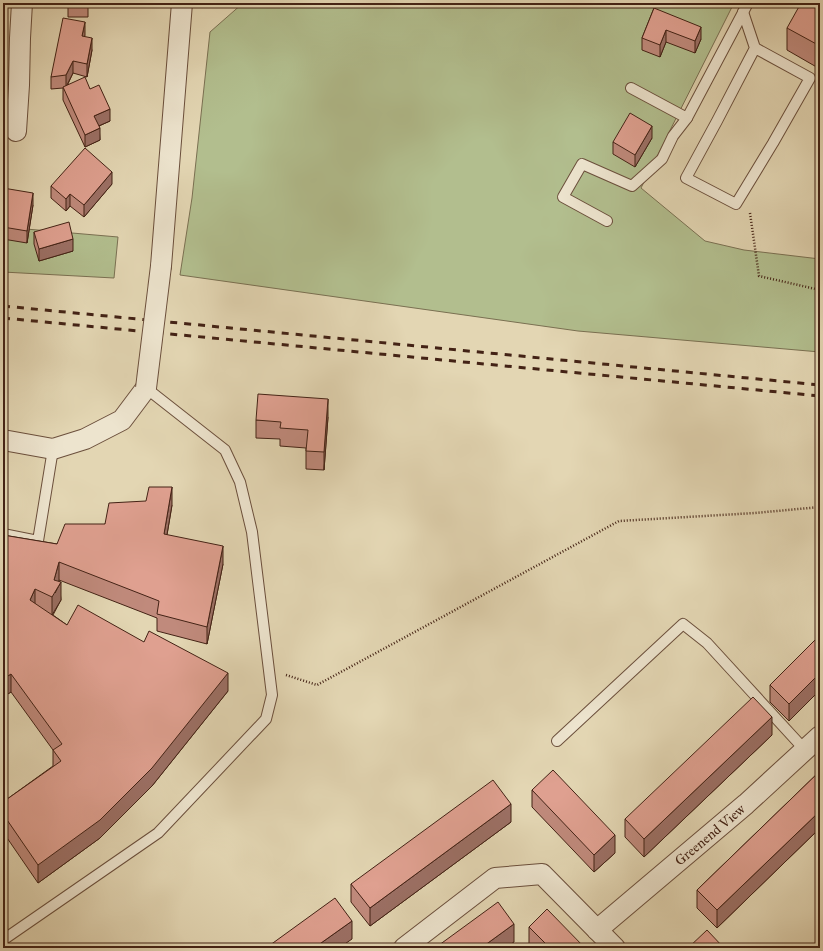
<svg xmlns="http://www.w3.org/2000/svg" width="823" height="951" font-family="'IM FELL Great Primer',serif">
	<rect width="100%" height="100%" fill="#e3d6b3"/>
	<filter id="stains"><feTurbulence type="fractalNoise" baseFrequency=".005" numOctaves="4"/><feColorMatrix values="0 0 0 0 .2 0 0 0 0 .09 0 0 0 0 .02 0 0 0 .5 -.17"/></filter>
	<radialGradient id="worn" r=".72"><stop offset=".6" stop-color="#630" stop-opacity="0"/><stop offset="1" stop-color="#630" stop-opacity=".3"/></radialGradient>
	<!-- green -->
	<g fill="#b2be8e" stroke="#7a7052">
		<path d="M243,3h491l-93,185 64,53 39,9 76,9v93l-242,-21 -398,-56 12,-77 18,-166z"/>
		<path d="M3,227l115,10 -4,41 -111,-6z"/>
	</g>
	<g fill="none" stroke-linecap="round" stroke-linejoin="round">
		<!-- lane casing -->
		<g stroke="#6b4f3c" stroke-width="12">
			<g id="lane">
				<path d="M743,12l12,36 55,30 -37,65 -37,61 -50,-26 31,-57 38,-73"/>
				<path d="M631,88l56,30 61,-115"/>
				<path d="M607,221l-44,-24 19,-33 50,22 30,-27 11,-23 14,-18"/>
				<path d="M3,534l35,7 15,-92"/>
				<path d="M557,741l126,-117 24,19 98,107"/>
				<path d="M3,940l155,-107 108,-114 6,-24 -20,-163 -12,-50 -15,-32 -79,-62"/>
			</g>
		</g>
		<!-- street casing -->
		<g stroke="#6b4f3c" stroke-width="22">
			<g id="street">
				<path d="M16,131l3,-46 1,-47 2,-35"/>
				<path d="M161,266l21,-263"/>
				<path d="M3,440l50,9 32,-10 37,-19 24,-32"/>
				<path d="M597,930l149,-126 74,-68"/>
				<path d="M404,948l91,-70 47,-4 73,74"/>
			</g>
		</g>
		<!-- path -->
		<g stroke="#432215" stroke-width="2.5" stroke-dasharray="1 2" stroke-linecap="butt">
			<path d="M750,213l9,63 61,14"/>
			<path d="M286,675l31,10 302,-164 136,-8 65,-6"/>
		</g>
		<!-- lane -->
		<use href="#lane" stroke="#ede4ce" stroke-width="10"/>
		<!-- street -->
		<use href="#street" stroke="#ede4ce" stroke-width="20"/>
		<!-- rail -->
		<g stroke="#432215" stroke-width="3" stroke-dasharray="7 7" stroke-linecap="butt">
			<path d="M3,306l817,79"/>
			<path d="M3,318l817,78"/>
		</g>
		<!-- street-bridge casing -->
		<g stroke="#6b4f3c" stroke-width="22" stroke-linecap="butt">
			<path id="street-bridge" d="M146,388l15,-122"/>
		</g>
		<!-- street-bridge -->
		<use href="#street-bridge" stroke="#ede4ce" stroke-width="20"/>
	</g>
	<!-- wall -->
	<g fill="#c08a7c" stroke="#432215">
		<path d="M68,3h32v2h-12v12h-20z"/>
		<path d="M820,3v66l-33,-19v-22z"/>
		<path d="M654,8l47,31 -6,14 -29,-11 -6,15 -18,-7v-12z"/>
		<path d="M85,35l-1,1 8,14 -5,27 -14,-4 -6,13 23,3 20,32 -11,5 1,14 -15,7 -22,-47v-12l-12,1v-12z"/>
		<path d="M652,138l-17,29 -22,-13v-12z"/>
		<path d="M112,184l-28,33 -14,-11 -4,5 -15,-13v-12z"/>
		<path d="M3,188l30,17 -6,38 -24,-4z"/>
		<path d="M34,232l39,19 -34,10 -5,-17z"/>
		<path d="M328,417l-4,53 -18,-1v-21l-26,-2v-7l-24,-1v-18z"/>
		<path d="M172,505l-5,30 56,29 -16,80 -50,-13v-13l-98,-38v1l2,19 -8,15 14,10 161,66 -76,95 -52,52 -62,45 -35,-51v-30l50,-36v-16l-42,-58 -8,5v-162l54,9 48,-20z"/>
		<path d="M820,635l-31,86 -19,-19v-17z"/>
		<path d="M772,735l-128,122 -19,-20v-18z"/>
		<path d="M820,771v57l-103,100 -20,-20v-18z"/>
		<path d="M532,790l83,63 -21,19 -62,-65z"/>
		<path d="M511,822l-141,104 -19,-24v-18z"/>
		<path d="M529,927l56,21h-53l-3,-4z"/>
	</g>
	<!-- shaded-wall -->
	<g fill="#9c7065" stroke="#432215">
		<path d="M85,22v13l-3,13v-12z"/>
		<path d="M701,27v12l-6,14v-12z"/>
		<path d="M666,30v12l-6,15v-12z"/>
		<path d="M92,38v12l-5,27v-13z"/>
		<path d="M73,61v12l-7,14v-12z"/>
		<path d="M110,109v12l-16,7v-12z"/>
		<path d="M652,126v12l-17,29v-12z"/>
		<path d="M100,128v12l-15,7v-12z"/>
		<path d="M112,172v12l-28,33v-12z"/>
		<path d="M33,193v12l-6,38v-12z"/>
		<path d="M70,194v12l-4,5v-12z"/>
		<path d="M73,239v12l-34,10v-12z"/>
		<path d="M328,399v18l-4,53v-18z"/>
		<path d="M172,487v18l-8,47v-18z"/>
		<path d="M223,546v18l-16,80v-17z"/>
		<path d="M59,562v18l-4,13 6,-11v18l-9,15v-18l2,-17z"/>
		<path d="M35,589v18l-5,-7z"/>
		<path d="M228,673v18l-76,95 -52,52 -62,45v-18z"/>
		<path d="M820,673v17l-31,31v-17z"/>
		<path d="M11,674v18l-8,5v-18z"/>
		<path d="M772,717v18l-128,122v-18z"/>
		<path d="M511,804v18l-141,104v-18z"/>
		<path d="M820,811v17l-103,100v-18z"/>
		<path d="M615,835v18l-21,19v-17z"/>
		<path d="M352,921v18l-13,9h-25z"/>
		<path d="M514,924v18l-9,6h-24z"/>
	</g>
	<!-- building -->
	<g fill="#dfa090" stroke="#432215">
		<rect x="68" y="3" width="20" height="2"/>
		<path d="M801,3h19v43l-33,-18z"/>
		<path d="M654,8l47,19 -6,14 -29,-11 -6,15 -18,-7z"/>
		<path d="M63,18l22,4 -3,14 10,2 -5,26 -14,-3 -7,14 -15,2z"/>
		<path d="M85,77l5,12 9,-4 11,24 -16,7 6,12 -15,7 -22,-48z"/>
		<path d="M630,113l22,13 -17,29 -22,-13z"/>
		<path d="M85,148l27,24 -28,33 -14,-11 -4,5 -15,-13z"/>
		<path d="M3,188l30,5 -6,38 -24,-4z"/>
		<path d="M69,222l4,17 -34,10 -5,-17z"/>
		<path d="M258,394l70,5 -4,53 -18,-1 2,-21 -28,-2 1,-6 -25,-2z"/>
		<path d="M149,487h23l-8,47 59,12 -16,81 -50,-13 2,-13 -100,-39 -5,18 7,2 -9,15 -17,-8 -5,11 37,25 11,-20 66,37 5,-11 79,42 -76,95 -52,52 -62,45 -35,-51v-12l58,-41 -8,-11 9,-6 -51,-70 -8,5v-144l54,9 8,-20h40l4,-21 37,-2z"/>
		<path d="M820,635v38l-31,31 -19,-19z"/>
		<path d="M753,697l19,20 -128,122 -19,-20z"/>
		<path d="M553,770l62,65 -21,20 -62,-65z"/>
		<path d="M820,771v40l-103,99 -20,-20z"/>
		<path d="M493,780l18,24 -141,104 -19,-24z"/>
		<path d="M335,898l17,23 -38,27h-48z"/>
		<path d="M498,902l16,22 -33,24h-46z"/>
		<path d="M547,909l38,39h-35l-21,-21z"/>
		<path d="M707,930l17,18h-36z"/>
	</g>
	<g text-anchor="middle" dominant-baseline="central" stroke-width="3" stroke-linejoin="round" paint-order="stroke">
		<!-- street labels -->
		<g font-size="14" fill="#432215" stroke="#ede4ce">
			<text transform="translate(710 835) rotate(-40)">Greenend View</text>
		</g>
	</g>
	<!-- margin -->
	<rect width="823" height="951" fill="none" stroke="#e3d6b3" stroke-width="16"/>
	<rect x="4" y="4" width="815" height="943" fill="none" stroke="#432215" stroke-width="2"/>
	<rect x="8" y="8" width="807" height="935" fill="none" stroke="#432215"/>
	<rect width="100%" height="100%" filter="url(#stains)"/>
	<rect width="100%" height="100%" fill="url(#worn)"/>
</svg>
